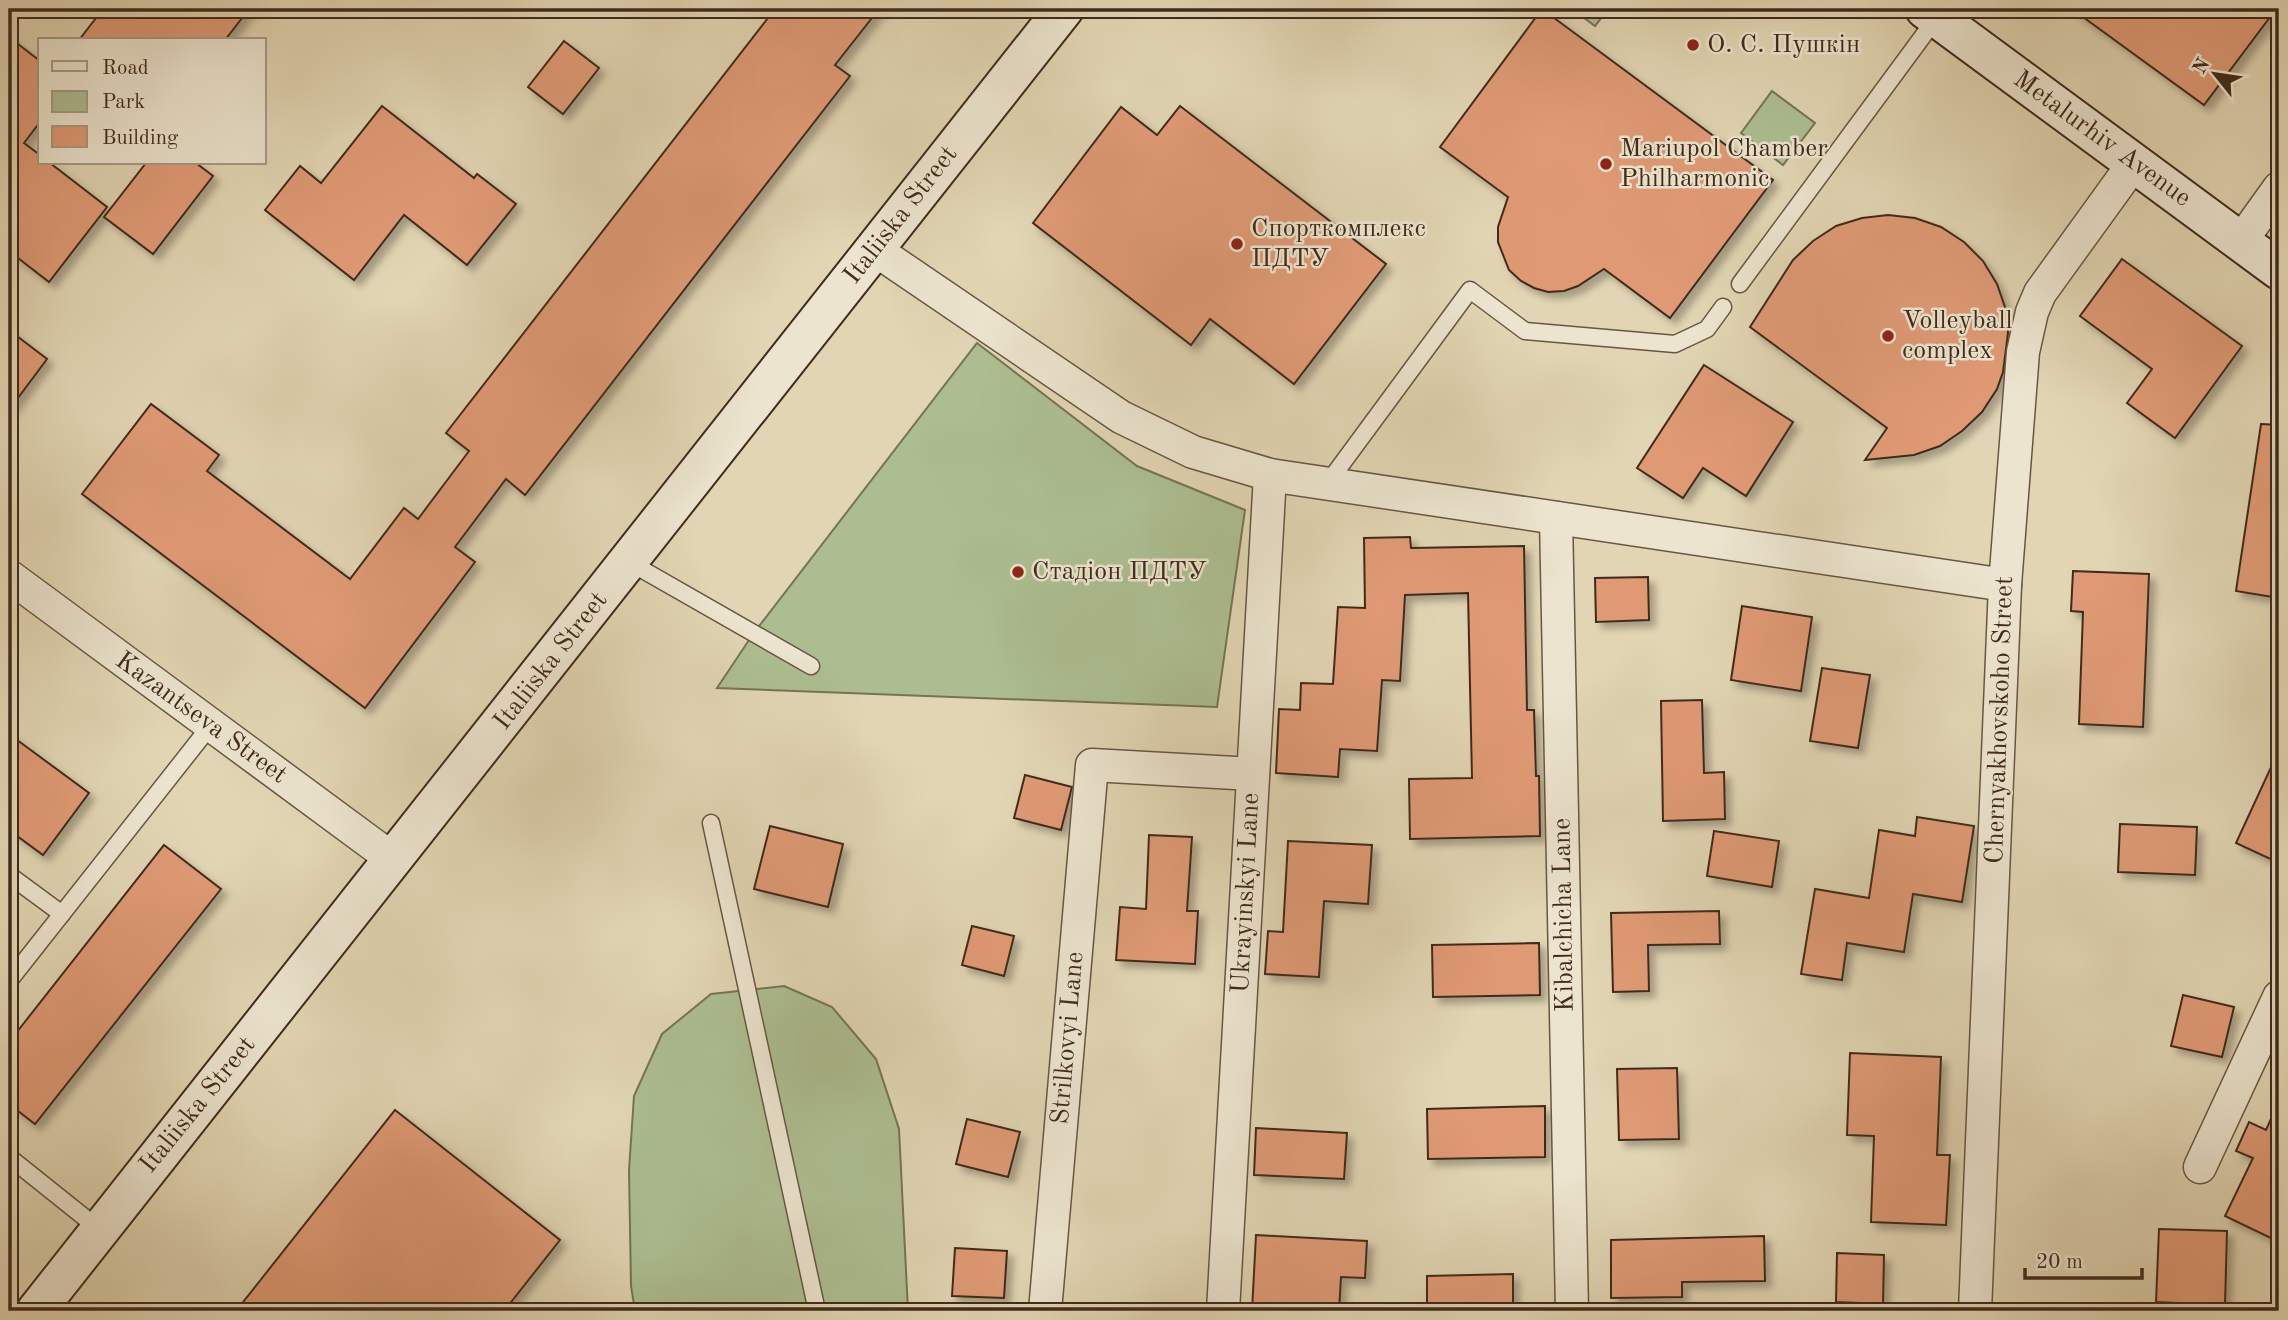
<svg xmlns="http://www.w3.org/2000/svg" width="2288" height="1320" font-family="'Old Standard TT',serif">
	<defs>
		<filter id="shadow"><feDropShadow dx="6" dy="6" stdDeviation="3.5" flood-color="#0004"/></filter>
	</defs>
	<rect width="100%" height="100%" fill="#e1d5b3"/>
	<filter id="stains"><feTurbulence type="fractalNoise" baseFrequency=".00286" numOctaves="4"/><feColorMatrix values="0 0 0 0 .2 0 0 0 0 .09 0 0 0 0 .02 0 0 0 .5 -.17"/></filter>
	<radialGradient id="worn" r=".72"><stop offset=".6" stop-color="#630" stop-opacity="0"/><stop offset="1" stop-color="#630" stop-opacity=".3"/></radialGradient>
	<!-- green -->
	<g fill="#acbe91" stroke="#767456" stroke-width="2">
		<path d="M1572,9h36l-13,17z"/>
		<path d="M1772,91l43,32 -32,42 -42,-32z"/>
		<path d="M977,343l160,123 108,44 -28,197 -500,-19 36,-54z"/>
		<path d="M784,986l48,21 44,52 23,70 9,182h-273l-4,-25 -2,-116 5,-74 28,-62 49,-40z"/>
	</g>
	<!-- building -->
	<g fill="#df9a74" stroke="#412b1c" stroke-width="2" filter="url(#shadow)">
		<path d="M103,9h146l-24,31h-146z"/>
		<path d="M775,9h104l-44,56 15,11 -325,419 -19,-16 -51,68 20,15 -110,146 -283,-214 69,-90 68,51 -12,16 143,108 54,-71 14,11 51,-68 -23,-18z"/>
		<path d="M1542,9l231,171 -103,138 -66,-49 -26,17 -14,5 -16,1 -14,-4 -13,-7 -12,-11 -11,-28v-15l10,-30 -68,-50z"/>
		<path d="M2072,9h204l-72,96z"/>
		<path d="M9,37l31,24v61l-16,21 16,12v8h10l57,44 -58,75 -40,-31z"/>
		<path d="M564,41l35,27 -36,46 -35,-27z"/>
		<path d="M382,106l92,72 3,-4 39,30 -49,61 -63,-50 -50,65 -89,-70 35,-44 21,17z"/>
		<path d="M1180,106l206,158 -92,120 -84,-65 -19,26 -158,-122 88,-116 36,28z"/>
		<path d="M146,163h50l17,13 -60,78 -49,-37z"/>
		<path d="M1888,215l27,3 26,9 23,15 19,19 14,23 9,26 2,23 -5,39 -6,17 -15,23 -20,19 -22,15 -26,9 -49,5 22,-32 -137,-101 43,-67 20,-19 23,-15 26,-8z"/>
		<path d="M2122,259l120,87 -67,92 -48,-35 25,-34 -72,-53z"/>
		<path d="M9,330l38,29 -38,51z"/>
		<path d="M1704,365l89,57 -47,74 -43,-28 -20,30 -46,-30z"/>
		<path d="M2261,424l18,1v173l-43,-7z"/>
		<path d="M1410,537l1,11 113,-2 3,164h7l2,66h3l1,60 -130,3 -1,-60 63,-1 -4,-185 -63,2 -5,86 -18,-1 -5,71 -37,-2 -2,28 -62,-4 3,-64 21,1 1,-27 32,1 5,-77 27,1 -1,-70z"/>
		<path d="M2073,571l76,3 -6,153 -64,-3 4,-112 -12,-1z"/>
		<path d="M1648,577l1,43 -53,2 -1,-44z"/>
		<path d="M1742,606l70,11 -11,74 -70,-11z"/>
		<path d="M1822,668l48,7 -12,73 -48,-7z"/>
		<path d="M1702,700l2,73 20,-1 1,47 -62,2 -2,-120z"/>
		<path d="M9,734l80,59 -46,62 -34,-25z"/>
		<path d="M2279,750v113l-43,-20z"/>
		<path d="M1025,775l47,12 -11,43 -47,-12z"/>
		<path d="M1917,817l57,9 -12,76 -49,-8 -9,58 -57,-9 -5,37 -41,-6 14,-85 54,9 10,-68 36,6z"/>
		<path d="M2120,824l77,3 -2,48 -77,-3z"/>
		<path d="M770,826l73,18 -15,63 -74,-18z"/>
		<path d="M1714,831l65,10 -7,46 -65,-11z"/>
		<path d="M1149,835l43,2 -5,74h11l-3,53 -79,-4 4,-53 26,2z"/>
		<path d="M1288,841l84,4 -4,59 -44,-3 -5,76 -54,-3 3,-43 15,1z"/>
		<path d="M164,845l57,44 -186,235 -26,-20v-62z"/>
		<path d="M1719,911l1,33 -72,1 1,46 -36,1 -2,-79z"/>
		<path d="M972,926l42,10 -10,40 -42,-11z"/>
		<path d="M1539,943l1,52 -107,2 -1,-52z"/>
		<path d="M2183,995l51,12 -12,50 -51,-11z"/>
		<path d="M1850,1053l91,4 -4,98h13l-4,70 -75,-3 3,-86 -27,-1z"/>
		<path d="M1677,1068l2,71 -60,1 -2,-71z"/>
		<path d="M2279,1101v141l-54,-26 28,-58 -17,-7 13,-29 17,8z"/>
		<path d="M1545,1106v51l-117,2 -1,-50z"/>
		<path d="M395,1110l165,130 -56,71h-268z"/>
		<path d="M967,1119l53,13 -12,45 -52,-13z"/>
		<path d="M1256,1128l91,5 -3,46 -90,-4z"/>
		<path d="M2159,1229l68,2 -2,74 -69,-3z"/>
		<path d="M1256,1235l111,6 -2,37 -24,-1 -2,34h-87z"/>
		<path d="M1764,1236l1,45 -83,1v15l-71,1v-58z"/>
		<path d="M955,1248l52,3 -3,47 -52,-2z"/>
		<path d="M1837,1253l47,2 -1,49 -47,-2z"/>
		<path d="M1513,1274v37h-86v-35z"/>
	</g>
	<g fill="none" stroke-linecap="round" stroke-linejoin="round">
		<!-- lane casing -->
		<g stroke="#695642" stroke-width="19">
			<g id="lane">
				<path d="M1740,284l197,-267"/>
				<path d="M1327,484l143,-194 55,41 150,13 32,-15 16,-22"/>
				<path d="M629,562l182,104"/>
				<path d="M711,823l106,488"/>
				<path d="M9,875l53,39"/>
				<path d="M9,981l202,-256"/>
				<path d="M9,1157l90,72"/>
			</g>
		</g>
		<!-- street casing -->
		<g stroke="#695642" stroke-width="35">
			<g id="street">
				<path d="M2241,241l38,-53"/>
				<path d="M874,249l247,168 72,35 77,23 735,110"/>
				<path d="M1556,518l16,793"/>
				<path d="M9,576l385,284"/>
				<path d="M2200,1167l79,-170"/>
				<path d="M1045,1311l47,-546 161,9"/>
				<path d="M1223,1311l47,-836"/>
				<path d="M1975,1311l30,-726 18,-233 9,-40 8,-19 94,-130"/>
			</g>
		</g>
		<!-- secondary casing -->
		<g stroke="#412b1c" stroke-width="42">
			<g id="secondary">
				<path d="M1925,9l354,261"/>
				<path d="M36,1311l1028,-1302"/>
			</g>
		</g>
		<!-- lane -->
		<use href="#lane" stroke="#ece4ce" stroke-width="16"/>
		<!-- street -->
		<use href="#street" stroke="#ece4ce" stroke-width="32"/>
		<!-- secondary -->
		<use href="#secondary" stroke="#ece4ce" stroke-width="38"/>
	</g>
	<!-- markers -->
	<g fill="#8f2418" stroke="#ece4ce" stroke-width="2.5">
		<circle cx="1693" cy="45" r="7"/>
		<circle cx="1606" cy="164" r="7"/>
		<circle cx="1237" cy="244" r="7"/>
		<circle cx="1888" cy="336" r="7"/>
		<circle cx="1018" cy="572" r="7"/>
	</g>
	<g text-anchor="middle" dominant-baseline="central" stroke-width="5" stroke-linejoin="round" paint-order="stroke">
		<!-- poi labels -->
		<g font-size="26" fill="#412b1c" stroke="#ece4ce" text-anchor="start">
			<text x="1707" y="45">О. С. Пушкін</text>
			<text x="1620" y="149">Mariupol Chamber<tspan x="1620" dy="30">Philharmonic</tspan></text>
			<text x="1251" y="229">Спорткомплекс<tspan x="1251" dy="30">ПДТУ</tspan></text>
			<text x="1902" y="321">Volleyball<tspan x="1902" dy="30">complex</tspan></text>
			<text x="1032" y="572">Стадіон ПДТУ</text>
		</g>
		<!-- street labels -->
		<g font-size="26" fill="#412b1c" stroke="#ece4ce">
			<text transform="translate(2102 139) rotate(36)">Metalurhiv Avenue</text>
			<text transform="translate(901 215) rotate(-52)">Italiiska Street</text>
			<text transform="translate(551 661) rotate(-52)">Italiiska Street</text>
			<text transform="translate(201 718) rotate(36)">Kazantseva Street</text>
			<text transform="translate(2000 720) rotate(-88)">Chernyakhovskoho Street</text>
			<text transform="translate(1246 893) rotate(-87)">Ukrayinskyi Lane</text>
			<text transform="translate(1564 915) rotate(-91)">Kibalchicha Lane</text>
			<text transform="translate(1068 1038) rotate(-85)">Strilkovyi Lane</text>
			<text transform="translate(198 1105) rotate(-51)">Italiiska Street</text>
		</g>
	</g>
	<!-- margin -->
	<rect width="2288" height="1320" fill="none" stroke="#e1d5b3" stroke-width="35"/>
	<rect x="10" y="10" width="2267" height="1299" fill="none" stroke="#412b1c" stroke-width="3.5"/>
	<rect x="18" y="18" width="2253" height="1285" fill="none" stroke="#412b1c" stroke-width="2"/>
	<!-- legend -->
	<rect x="38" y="38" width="228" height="126" fill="#ece4ce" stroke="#a89a87" stroke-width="2"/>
	<rect x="52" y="61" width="35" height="10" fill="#ece4ce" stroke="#a89a87" stroke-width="2"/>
	<text x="102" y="74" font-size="21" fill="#412b1c">Road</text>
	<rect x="52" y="91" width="35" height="21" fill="#acbe91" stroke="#a89a87" stroke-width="2"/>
	<text x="102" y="108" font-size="21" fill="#412b1c">Park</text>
	<rect x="52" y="126" width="35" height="21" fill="#df9a74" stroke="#a89a87" stroke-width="2"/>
	<text x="102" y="144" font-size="21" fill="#412b1c">Building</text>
	<!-- north arrow -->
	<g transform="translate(2215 74) rotate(300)" stroke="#ece4ce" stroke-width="5" paint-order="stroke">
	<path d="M0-5L12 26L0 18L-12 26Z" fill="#412b1c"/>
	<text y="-10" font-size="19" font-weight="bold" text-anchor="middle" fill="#412b1c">N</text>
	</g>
	<!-- scale -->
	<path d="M2025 1268v10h117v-10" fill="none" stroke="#412b1c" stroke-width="3.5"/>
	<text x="2036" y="1268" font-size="21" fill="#412b1c" stroke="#ece4ce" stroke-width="5" paint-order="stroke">20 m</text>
	<rect width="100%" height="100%" filter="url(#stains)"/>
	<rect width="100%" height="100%" fill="url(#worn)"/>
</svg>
